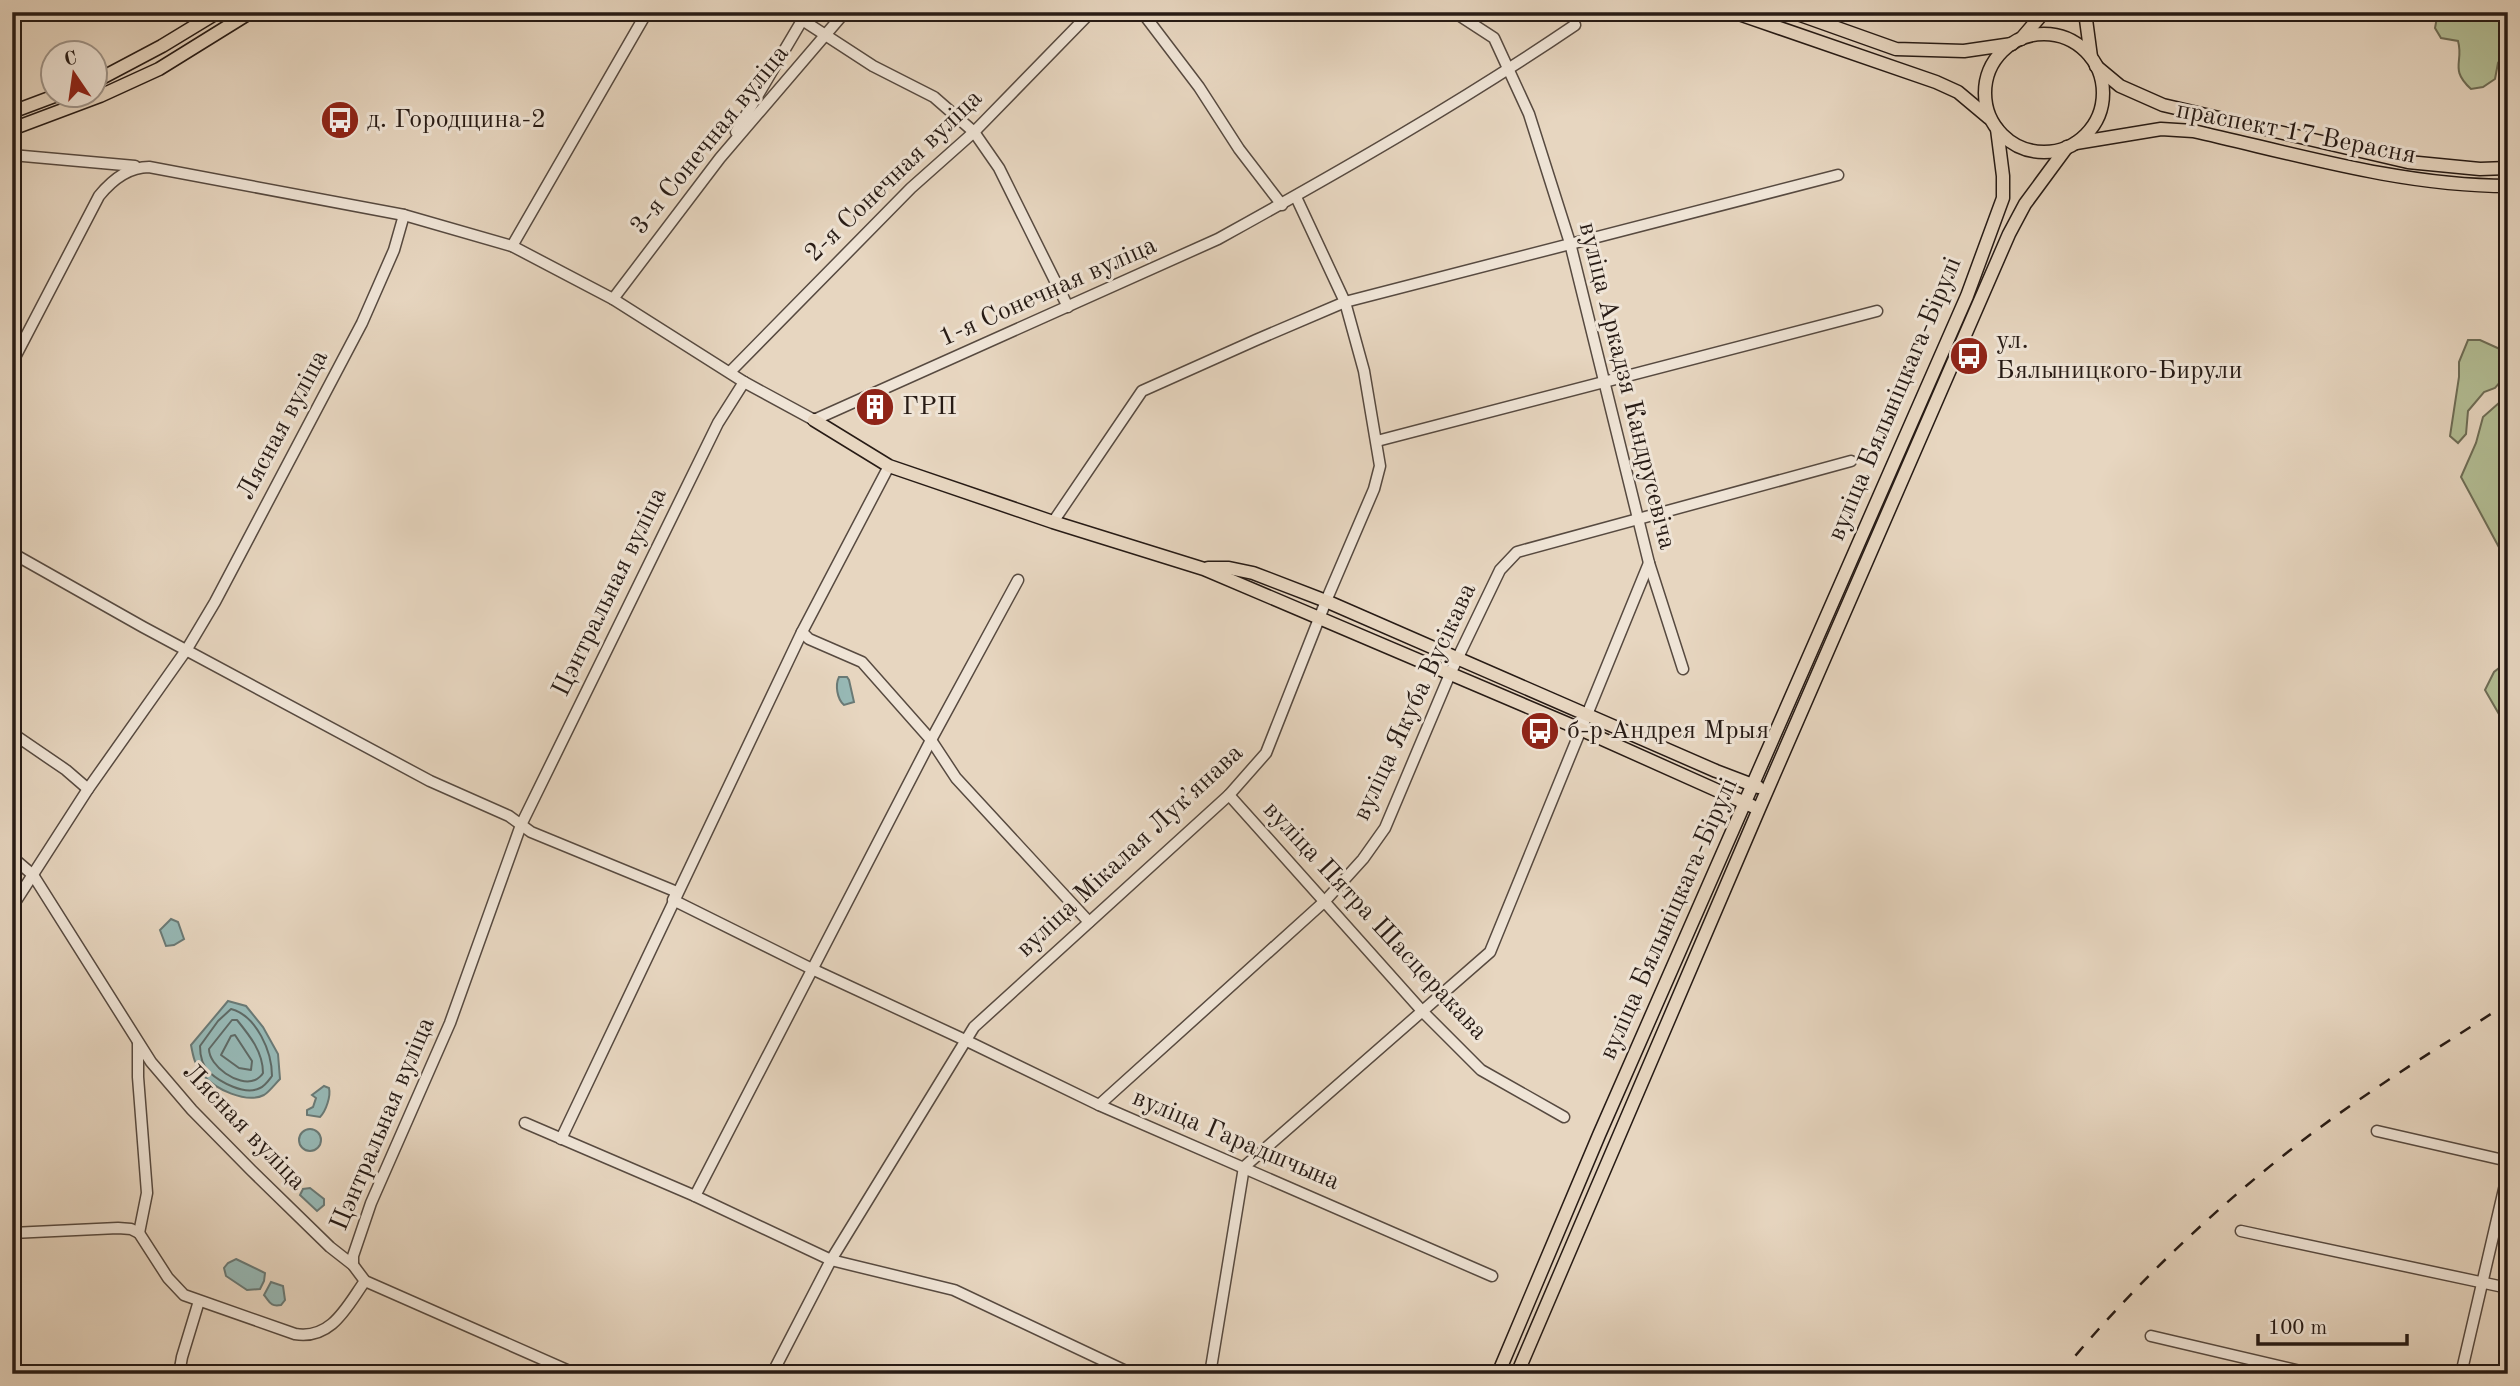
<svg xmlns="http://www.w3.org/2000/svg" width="2520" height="1386" font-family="'Old Standard TT',serif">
	<rect width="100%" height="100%" fill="#e7d6c0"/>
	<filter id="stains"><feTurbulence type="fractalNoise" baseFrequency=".00286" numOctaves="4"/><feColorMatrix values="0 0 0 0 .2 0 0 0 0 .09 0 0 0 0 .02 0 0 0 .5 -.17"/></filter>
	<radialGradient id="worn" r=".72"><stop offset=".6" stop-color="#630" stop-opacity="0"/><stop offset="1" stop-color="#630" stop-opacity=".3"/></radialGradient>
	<!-- green -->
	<g fill="#b3be95" stroke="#6d6c55" stroke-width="2">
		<path d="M2438,12h70v36l-10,15 -3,16 -12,8 -12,2c-22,-20 -7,-27 -13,-48l-17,-3 -6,-10z"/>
		<path d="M2468,340h12l22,10 6,-4v27l-13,15 -11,4 -16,19 -2,23 -8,9 -8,-7 9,-59v-15z"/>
		<path d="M2508,395v169l-47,-87 15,-34 7,-26z"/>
		<path d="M2508,661v61l-5,-1 -18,-31 9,-18z"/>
	</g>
	<!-- water -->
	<g fill="#97b9b6" stroke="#6a7a76" stroke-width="2">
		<path d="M839,677h8l2,3 5,22 -10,3c-7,-6 -9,-20 -5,-28z"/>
		<path d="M171,919l7,3 6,17 -10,6 -8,1 -6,-16z"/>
		<path d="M228,1001l18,5 17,21 15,27 2,25c-5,5 -11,13 -16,16 -18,9 -49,-6 -61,-20 -8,-9 -10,-19 -12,-30z"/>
		<path d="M324,1086l5,2c2,8 -3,23 -9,29l-13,-2v-5l6,-3 3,-9 -4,-3z"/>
		<circle cx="310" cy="1140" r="11"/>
		<path d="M310,1188l14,11v6l-7,6 -17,-16 3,-6z"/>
		<path d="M236,1259l29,14 -1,8 -4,8 -13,1 -21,-14 -2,-8 4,-5z"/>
		<path d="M271,1282l12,4 2,14 -4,5c-11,2 -11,-3 -17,-10z"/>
	</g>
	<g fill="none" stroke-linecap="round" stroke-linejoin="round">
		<!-- shore -->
		<g stroke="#5f6a66" stroke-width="2">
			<path d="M231,1009c26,7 41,43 41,67 -3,4 -7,10 -12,12 -15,8 -40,-6 -51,-16 -7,-7 -9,-17 -9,-26l18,-25z"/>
			<path d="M232,1020h5c13,16 26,32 26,53 -1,2 -5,6 -8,7 -17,7 -46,-14 -46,-31z"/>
			<path d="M235,1035l17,26 -1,9 -12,-2 -18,-13 10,-19z"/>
		</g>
		<!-- minor casing -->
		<g stroke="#574a40" stroke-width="13">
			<g id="minor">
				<path d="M790,12l83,54 61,31 40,35 25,36 69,139"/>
				<path d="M1142,12l57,75 40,62 43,56"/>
				<path d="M1454,12l40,26 35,76 41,129 79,320 34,106"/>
				<path d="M736,132l71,-120"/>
				<path d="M12,155l123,11"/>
				<path d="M512,246l135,-234"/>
				<path d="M613,299l107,-141 125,-146"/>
				<path d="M12,363l87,-167c13,-16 29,-29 50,-29l255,48 108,31 101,53 131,83 70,38 404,-181c121,-67 242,-136 357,-214"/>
				<path d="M730,372l181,-184 63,-56 117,-120"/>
				<path d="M1377,441l500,-130"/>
				<path d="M1053,522l89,-131 114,-51 89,-38 493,-127"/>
				<path d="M12,553l131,74 287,154 79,35 22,16 146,60 -4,8 139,69 153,71 134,65 393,171"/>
				<path d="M802,632l7,7 53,23 69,78 25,38 133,144"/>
				<path d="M12,733l54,37 22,19"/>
				<path d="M1229,795l194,217 58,58 83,47"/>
				<path d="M12,857l21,18 118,187 41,48 59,60 79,77 23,18 12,16 211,93"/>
				<path d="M12,907l76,-118 99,-140 28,-47 147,-279 32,-73 10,-35"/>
				<path d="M138,1043v34l9,116 -8,40"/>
				<path d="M1099,1105l226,-204 38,-42 22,-31 65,-154 50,-104 17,-18 334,-91"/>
				<path d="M525,1123l170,73 136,64 123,30 178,84"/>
				<path d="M2377,1131l131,30"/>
				<path d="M561,1139l241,-507 87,-166"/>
				<path d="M695,1196l236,-456 87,-160"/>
				<path d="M2241,1231l267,57"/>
				<path d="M12,1233l106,-5 13,1 8,4"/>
				<path d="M139,1233l29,45 16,17 111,39c37,6 52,-28 70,-53"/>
				<path d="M353,1265v-9l18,-53 79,-180 71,-198 197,-402 26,-41"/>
				<path d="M2151,1336l162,38"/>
				<path d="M179,1374l3,-17 17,-56"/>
				<path d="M772,1374l59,-114 143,-233 255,-232 37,-42 60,-152 48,-112 6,-23 -16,-95 -19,-69 -49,-105"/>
				<path d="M1210,1374l34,-207 246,-215 159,-389"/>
				<path d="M2461,1374l47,-202"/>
			</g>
		</g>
		<!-- major casing -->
		<g stroke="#271b15" stroke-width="15">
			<g id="major">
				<path d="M1733,12l203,70 22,10 31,26"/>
				<path d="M1792,12l104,37 68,2 48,-7"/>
				<path d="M2085,12l6,45"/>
				<circle cx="2044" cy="93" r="59"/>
				<path d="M2021,39l23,-27"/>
				<path d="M2096,66l24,20 43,19 245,57 72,7 28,-1"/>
				<path d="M94,82l68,-36 56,-34"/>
				<path d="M12,112l48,-18"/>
				<path d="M12,129l88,-33 59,-27 92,-57"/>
				<path d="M2076,143l85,-14 32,2c103,23 208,55 315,55"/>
				<path d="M814,420l75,46 164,56 151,47 376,160 172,77"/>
				<path d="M1208,568h21l24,5 73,28 390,170 42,16"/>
				<path d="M1498,1374l101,-239 368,-839 36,-98v-22l-6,-47"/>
				<path d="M1517,1374l242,-565 250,-575 16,-30 42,-57"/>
			</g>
		</g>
		<!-- minor -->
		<use href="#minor" stroke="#efe4d6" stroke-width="10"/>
		<!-- major -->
		<use href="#major" stroke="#e7d6c0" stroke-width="12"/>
		<!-- rail -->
		<path stroke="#271b15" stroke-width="2.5" stroke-dasharray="12 12" stroke-linecap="butt" d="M2060,1374c67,-81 142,-154 224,-219 70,-56 148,-103 224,-152"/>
	</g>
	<!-- icons -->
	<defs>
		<g id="bus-disc" transform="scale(2.0125)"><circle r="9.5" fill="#8f2418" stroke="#efe4d6"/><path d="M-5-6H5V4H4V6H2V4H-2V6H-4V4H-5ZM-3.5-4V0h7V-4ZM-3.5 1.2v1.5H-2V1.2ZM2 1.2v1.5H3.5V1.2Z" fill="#fff"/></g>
		<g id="building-disc" transform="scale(2.0125)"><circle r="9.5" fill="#8f2418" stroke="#efe4d6"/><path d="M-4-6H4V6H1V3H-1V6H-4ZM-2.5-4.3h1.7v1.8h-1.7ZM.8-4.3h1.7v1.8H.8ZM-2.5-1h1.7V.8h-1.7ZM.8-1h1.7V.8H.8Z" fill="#fff"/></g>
	</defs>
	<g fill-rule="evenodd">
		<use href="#bus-disc" x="340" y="120"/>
		<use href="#bus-disc" x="1969" y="356"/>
		<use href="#building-disc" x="875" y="407"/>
		<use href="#bus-disc" x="1540" y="731"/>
	</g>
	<g text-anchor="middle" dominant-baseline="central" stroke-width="6" stroke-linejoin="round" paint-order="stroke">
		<!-- poi labels -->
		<g font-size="26" fill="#271b15" stroke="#efe4d6" text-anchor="start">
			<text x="367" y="120">д. Городщина-2</text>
			<text x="1996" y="341">ул.<tspan x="1996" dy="30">Бялыницкого-Бирули</tspan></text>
			<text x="902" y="407">ГРП</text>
			<text x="1567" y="731">б-р Андрея Мрыя</text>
		</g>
		<!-- street labels -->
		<g font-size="26" fill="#271b15" stroke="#efe4d6">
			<text transform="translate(2296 133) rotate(11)">праспект 17 Верасня</text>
			<text transform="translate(710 140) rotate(-51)">3-я Сонечная вуліца</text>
			<text transform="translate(894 176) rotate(-44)">2-я Сонечная вуліца</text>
			<text transform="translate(1048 292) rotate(-24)">1-я Сонечная вуліца</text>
			<text transform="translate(1627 386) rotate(76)">вуліца Аркадзя Кандрусевіча</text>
			<text transform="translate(1895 399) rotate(-67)">вуліца Бялыніцкага-Бірулі</text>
			<text transform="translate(283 425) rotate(-62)">Лясная вуліца</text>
			<text transform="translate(610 592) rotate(-64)">Цэнтральная вуліца</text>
			<text transform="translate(1415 702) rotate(-65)">вуліца Якуба Вусікава</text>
			<text transform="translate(1130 851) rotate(-43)">вуліца Мікалая Лукʼянава</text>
			<text transform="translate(1669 919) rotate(-66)">вуліца Бялыніцкага-Бірулі</text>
			<text transform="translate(1375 921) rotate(47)">вуліца Пятра Шасцеракава</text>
			<text transform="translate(383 1124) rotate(-67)">Цэнтральная вуліца</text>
			<text transform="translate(244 1127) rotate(46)">Лясная вуліца</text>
			<text transform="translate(1236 1140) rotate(23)">вуліца Гарадшчына</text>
		</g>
	</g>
	<!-- margin -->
	<rect width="2520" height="1386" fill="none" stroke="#e7d6c0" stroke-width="42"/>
	<rect x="14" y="14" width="2492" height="1358" fill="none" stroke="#271b15" stroke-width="3.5"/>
	<rect x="21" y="21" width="2478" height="1344" fill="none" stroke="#271b15" stroke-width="2"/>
	<!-- north arrow -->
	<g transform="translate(74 74) rotate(347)"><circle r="33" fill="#efe4d6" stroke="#9f9489" stroke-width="2"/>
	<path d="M0-5L12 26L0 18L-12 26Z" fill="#8f2418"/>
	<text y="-10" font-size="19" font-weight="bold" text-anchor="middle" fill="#271b15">С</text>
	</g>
	<!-- scale -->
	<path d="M2258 1334v10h149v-10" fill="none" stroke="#271b15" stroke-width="3.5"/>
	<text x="2268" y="1334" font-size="21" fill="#271b15" stroke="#efe4d6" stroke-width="5" paint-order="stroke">100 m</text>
	<rect width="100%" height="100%" filter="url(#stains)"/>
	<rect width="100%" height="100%" fill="url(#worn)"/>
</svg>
